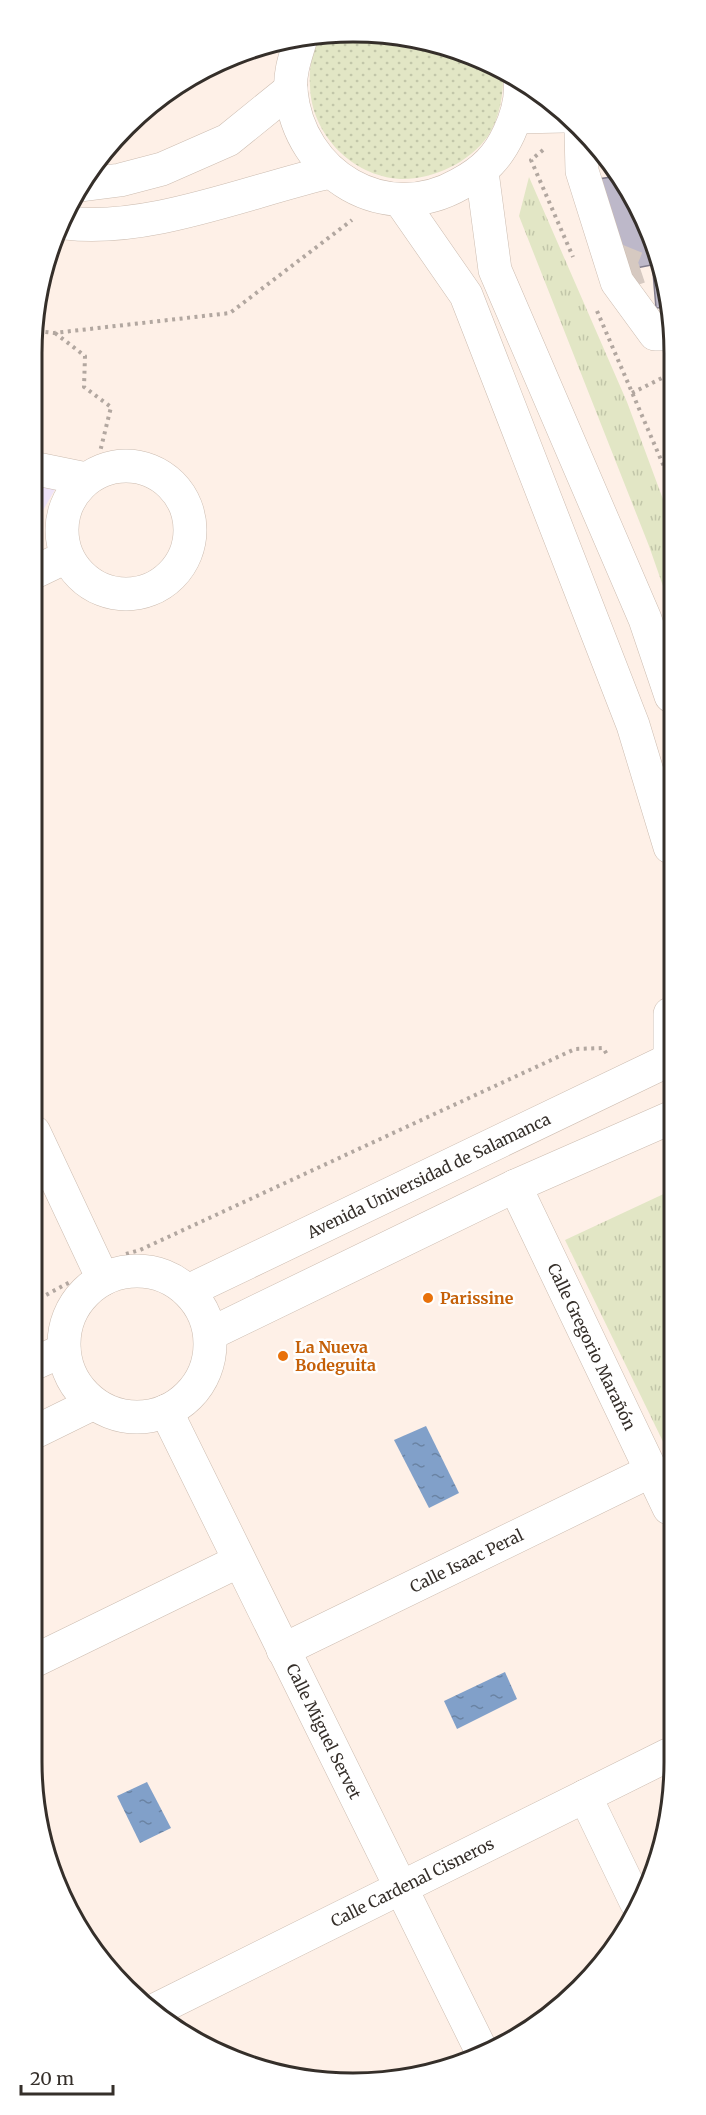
<svg xmlns="http://www.w3.org/2000/svg" width="706" height="2115" font-family="Merriweather,serif">
	<defs>
		<pattern id="grass-dots" width="8" height="8" patternUnits="userSpaceOnUse" patternTransform="scale(1.5)"><rect width="8" height="8" fill="#e2e6c5"/><path d="M2 2h.1M6 6h.1" fill="none" stroke="#c2c6a9" stroke-width="1.8" stroke-linecap="round"/></pattern>
		<pattern id="park-tufts" width="24" height="20" patternUnits="userSpaceOnUse" patternTransform="scale(1.5)"><rect width="24" height="20" fill="#e2e6c5"/><path d="M3 7l-1-3M5 7V3M7 7l1-3M15 17l-1-3M17 17v-4M19 17l1-3" fill="none" stroke="#c2c6a9"/></pattern>
		<pattern id="water-ripples" width="26" height="14" patternUnits="userSpaceOnUse" patternTransform="scale(1.5)"><rect width="26" height="14" fill="#81a0c9"/><path d="M2 4q2-2 4 0t4 0M15 11q2-2 4 0t4 0" fill="none" stroke="#6a83a3"/></pattern>
	</defs>
	<rect width="100%" height="100%" fill="#fef0e7"/>
	<!-- medical -->
	<path fill="#efe4f9" d="M37,469l26,7 -24,41 -2,8z"/>
	<!-- grass -->
	<path fill="url(#grass-dots)" d="M320,38h96l87,33c1,21 -3,47 -15,65 -19,27 -56,44 -88,43 -48,-3 -89,-45 -90,-93 -1,-16 1,-35 10,-48z"/>
	<!-- park -->
	<g fill="url(#park-tufts)">
		<path d="M529,177l98,225 44,119v88l-22,-63 -130,-330z"/>
		<path d="M670,1191l-1,263 -104,-214z"/>
	</g>
	<!-- water -->
	<g fill="url(#water-ripples)">
		<path d="M426,1426l33,67 -30,15 -35,-68z"/>
		<path d="M505,1672l12,27 -60,30 -13,-28z"/>
		<path d="M147,1782l24,46 -31,15 -23,-47z"/>
	</g>
	<!-- building -->
	<g fill="#bdb8c9" stroke="#807b8b" stroke-width="1.5">
		<path d="M618,176l23,35 16,53 -42,8 -17,-93z"/>
		<path d="M653,272h7l11,35 -15,1z"/>
	</g>
	<g fill="none" stroke-linecap="round" stroke-linejoin="round">
		<!-- minor-tunnel -->
		<path stroke="#d6c9c1" stroke-width="33" stroke-dasharray="33 16" stroke-linecap="butt" d="M609,257l27,11 21,-7"/>
		<!-- minor casing -->
		<g stroke="#ccbcb0" stroke-width="34">
			<g id="minor">
				<path d="M517,117l47,-1"/>
				<path d="M581,132l1,39 35,111 38,52h17"/>
				<circle cx="126" cy="530" r="64"/>
				<path d="M37,469l49,10"/>
				<path d="M37,571l29,-14"/>
				<path d="M34,1132l69,147"/>
				<path id="s1" d="M515,1186l154,322"/>
				<circle cx="137" cy="1344" r="73"/>
				<path id="s2" d="M188,1291l481,-231"/>
				<path d="M210,1334l305,-148 155,-68"/>
				<path d="M33,1364l31,-14"/>
				<path id="s3" d="M166,1411l316,641"/>
				<path d="M33,1433l59,-29"/>
				<path id="s4" d="M283,1650l368,-179"/>
				<path d="M32,1662l207,-101"/>
				<path d="M585,1796l51,106"/>
				<path id="s5" d="M157,2009l511,-254"/>
			</g>
		</g>
		<!-- major casing -->
		<g stroke="#ccbcb0" stroke-width="34">
			<g id="major">
				<path d="M301,38c-5,17 -12,35 -10,53 8,84 94,136 169,93 24,-13 38,-27 49,-51 8,-17 13,-35 11,-53"/>
				<path d="M482,172l13,98 150,349 26,77"/>
				<path d="M400,200l66,95 167,430 37,122"/>
				<path d="M670,1062v-48"/>
			</g>
		</g>
		<!-- highway casing -->
		<g stroke="#ccbcb0" stroke-width="34">
			<g id="highway">
				<path d="M81,185l39,-5 42,-11 66,-29 63,-51"/>
				<path d="M66,223c83,10 182,-32 264,-51"/>
			</g>
		</g>
		<!-- path -->
		<g stroke="#b2a7a0" stroke-width="4" stroke-dasharray="3 4.5" stroke-linecap="butt">
			<path d="M543,150l-12,10 42,97"/>
			<path d="M597,311l74,172"/>
			<path d="M38,331l16,2 176,-20 122,-93"/>
			<path d="M55,333l30,23 -1,31 27,20 -11,45"/>
			<path d="M632,393l40,-20"/>
			<path d="M126,1254l14,-4 435,-201 28,-1 5,8"/>
			<path d="M33,1302l37,-20"/>
		</g>
		<!-- minor -->
		<use href="#minor" stroke="#fff" stroke-width="33"/>
		<!-- major -->
		<use href="#major" stroke="#fff" stroke-width="33"/>
		<!-- highway -->
		<use href="#highway" stroke="#fff" stroke-width="33"/>
	</g>
	<!-- markers -->
	<g fill="#e8710a" stroke="#fff" stroke-width="2">
		<circle cx="428" cy="1298" r="6"/>
		<circle cx="283" cy="1356" r="6"/>
	</g>
	<g text-anchor="middle" dominant-baseline="central" stroke-width="5" stroke-linejoin="round" paint-order="stroke">
		<!-- street labels -->
		<g font-size="16" fill="#352f2a" stroke="#fff">
			<text stroke="none"><textPath href="#s2" startOffset="267">Avenida Universidad de Salamanca</textPath></text>
			<text stroke="none"><textPath href="#s1" startOffset="178">Calle Gregorio Marañón</textPath></text>
			<text stroke="none"><textPath href="#s4" startOffset="204">Calle Isaac Peral</textPath></text>
			<text stroke="none"><textPath href="#s3" startOffset="357">Calle Miguel Servet</textPath></text>
			<text stroke="none"><textPath href="#s5" startOffset="285">Calle Cardenal Cisneros</textPath></text>
		</g>
		<!-- food labels -->
		<g font-size="16" font-weight="bold" fill="#c56008" stroke="#fff" text-anchor="start">
			<text x="440" y="1298">Parissine</text>
			<text x="295" y="1347">La Nueva<tspan x="295" dy="18">Bodeguita</tspan></text>
		</g>
	</g>
	<!-- crop -->
	<path d="M0 0H706V2115H0ZM353 42H353A311 311 0 0 1 664 353V1762A311 311 0 0 1 353 2073H353A311 311 0 0 1 42 1762V353A311 311 0 0 1 353 42Z" fill="#fff" fill-rule="evenodd"/>
	<path fill="none" stroke="#352f2a" stroke-width="3" d="M353 42H353A311 311 0 0 1 664 353V1762A311 311 0 0 1 353 2073H353A311 311 0 0 1 42 1762V353A311 311 0 0 1 353 42Z"/>
	<!-- scale -->
	<path d="M21 2085v9h92v-9" fill="none" stroke="#352f2a" stroke-width="3"/>
	<text x="30" y="2085" font-size="18" fill="#352f2a" stroke="#ffffff" stroke-width="4.5" paint-order="stroke">20 m</text>
</svg>
